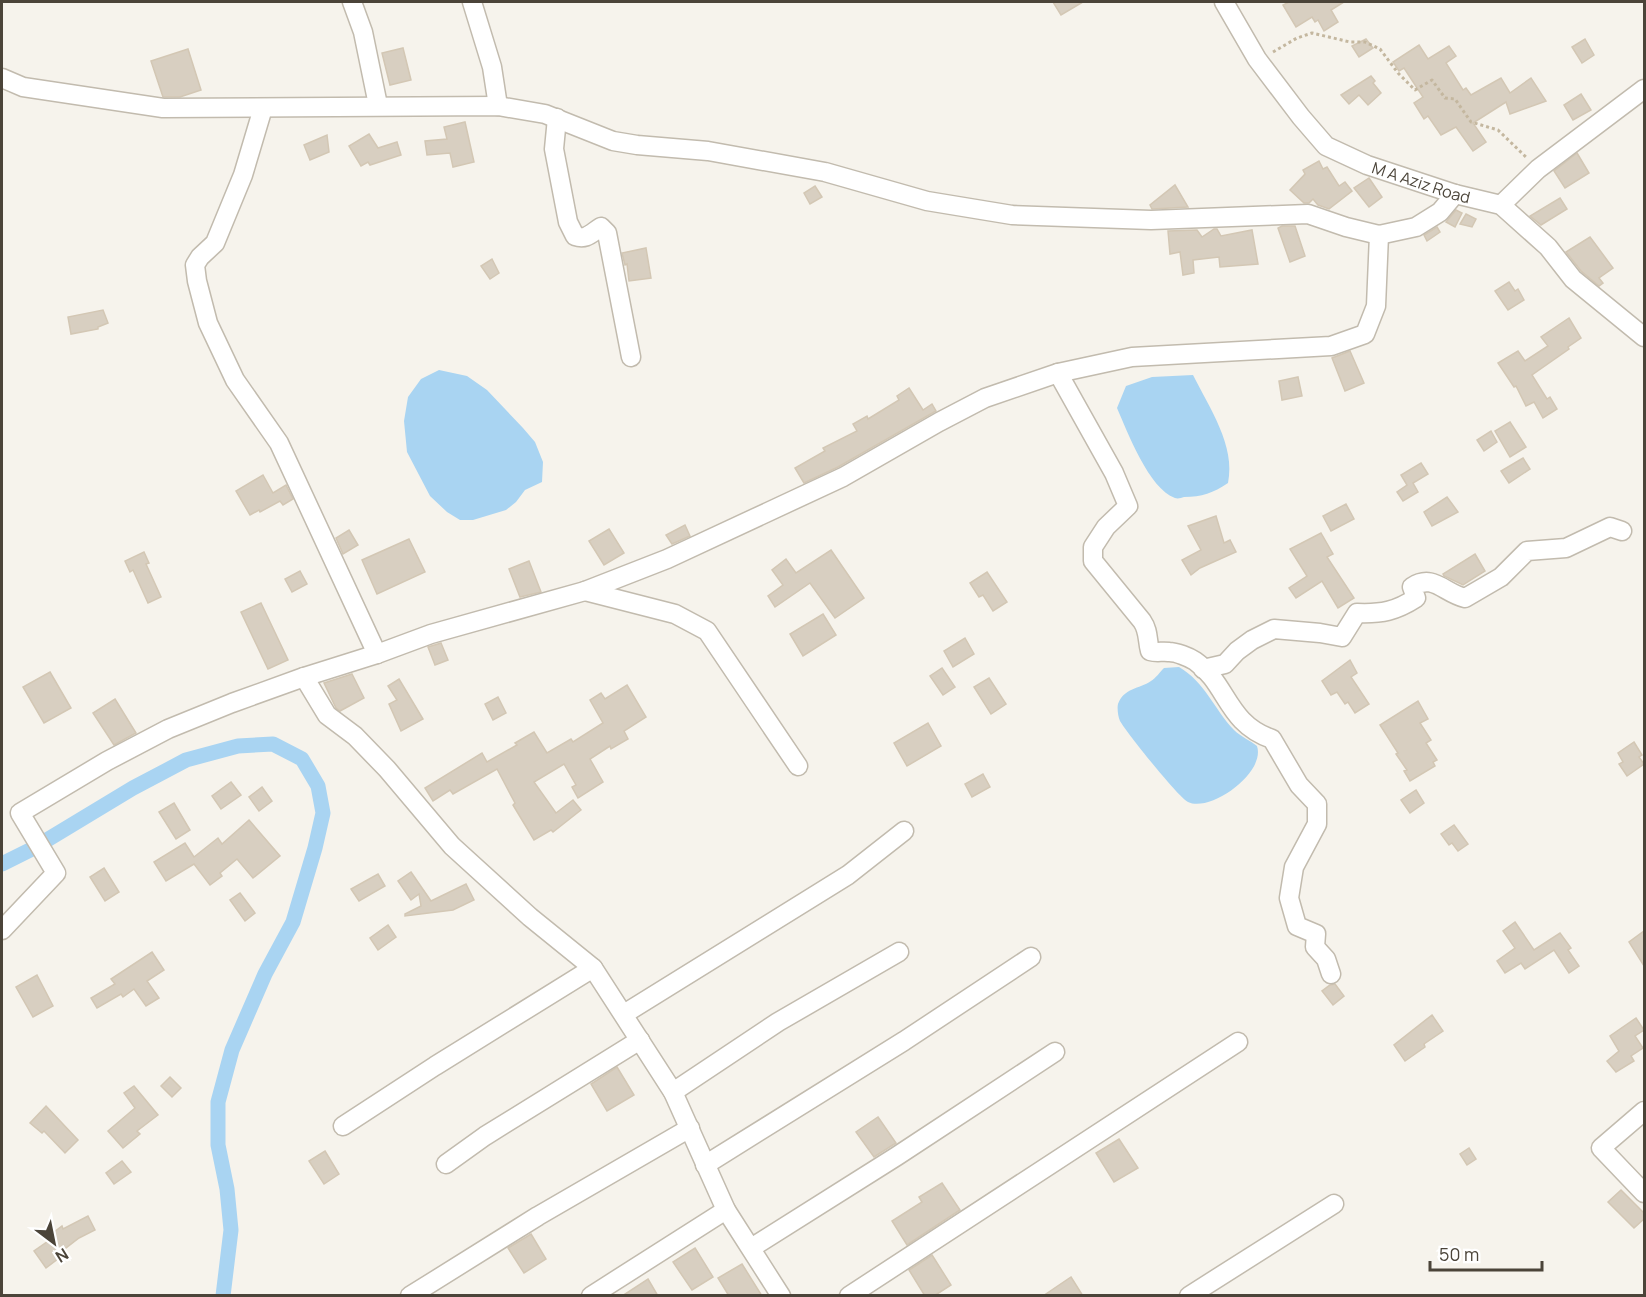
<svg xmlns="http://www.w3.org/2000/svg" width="1646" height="1297" font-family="Manrope,sans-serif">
	<rect width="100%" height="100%" fill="#f6f3ec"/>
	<!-- water -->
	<g fill="#a9d4f2">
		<path d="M439,370l28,6 20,14 36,38 12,14 8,20 -1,20 -17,8 -9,12 -10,8 -33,10h-13l-13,-8 -17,-16 -23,-44 -3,-31 4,-24 13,-18z"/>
		<path d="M1193,375c16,32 43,71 35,108 -15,10 -26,14 -44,14 -3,1 -6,2 -9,1 -26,-9 -48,-67 -58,-90l9,-22 26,-9z"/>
		<path d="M1179,667c26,15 35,42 55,63 7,7 16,10 23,16 9,27 -47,67 -69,56 -10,-5 -61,-69 -68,-81 -2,-4 -3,-13 -2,-17 6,-16 21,-15 33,-23 5,-3 9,-9 13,-13z"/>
	</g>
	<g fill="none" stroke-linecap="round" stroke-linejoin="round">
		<!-- canal -->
		<path stroke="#a9d4f2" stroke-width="15" d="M2,864l30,-15 101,-61 53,-28 52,-14 35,-2 29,15 16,27 5,27 -8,35 -22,74 -28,52 -33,76 -14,52v43l9,44 4,41 -8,66"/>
	</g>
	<!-- building -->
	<g fill="#d8cfc1" stroke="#d3c7b4" stroke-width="1.5">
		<path d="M1053,2h30l-22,13z"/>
		<path d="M1289,2h55l-13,8 7,12 -14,9 -6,-11 -3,2 -3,-5 -16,10 -13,-22z"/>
		<path d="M1366,39l7,9 -14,9 -7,-11z"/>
		<path d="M1585,39l9,16 -12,8 -10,-16z"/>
		<path d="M1419,45l9,14 21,-13 7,10 -10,7 17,27 3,-2 5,7 30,-17 9,15 21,-15 15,23 -36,13 -4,-12 -33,21 13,19 -13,9 -17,-24 -15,8 -13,-19 -4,3 -10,-16 9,-6 -19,-29 -5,3 -6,-9z"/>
		<path d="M403,48l8,32 -21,5 -8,-32z"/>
		<path d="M188,49l13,41 -21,7h-17l-12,-36z"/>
		<path d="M1371,76l4,5 -2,2 8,10 -13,12 -9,-10 -10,9 -8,-9z"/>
		<path d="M1581,94l10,16 -18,10 -9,-15z"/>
		<path d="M465,122l9,40 -21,5 -3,-14 -23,2 -2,-14 22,-2 -3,-12z"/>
		<path d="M369,134l9,14 19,-6 4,13 -31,10 -2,-3 -7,4 -12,-20z"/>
		<path d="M327,135l2,17 -19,8 -6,-15z"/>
		<path d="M1577,153l12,20 -24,15 -11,-17z"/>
		<path d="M1319,161l4,8 4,-2 12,19 6,-4 7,9 -23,18 -11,-4 -5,-6 -4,4h-5l-14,-13 15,-16 -2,-4z"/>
		<path d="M1369,178l13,19 -13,10 -15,-19z"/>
		<path d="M1175,185l13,22 -36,2 -2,-4z"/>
		<path d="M815,186l7,11 -12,7 -6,-11z"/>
		<path d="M1560,198l7,11 -26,16 -11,-9z"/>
		<path d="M1456,210l6,3 -7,14 -9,-5z"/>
		<path d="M1466,214l10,5 -4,8 -12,-3z"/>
		<path d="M1282,226h13l10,30 -15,6 -12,-34z"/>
		<path d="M1437,227l3,5 -13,9 -3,-6z"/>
		<path d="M1214,229h3l4,7 31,-6 6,34 -38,3 -1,-10 -26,3 1,13 -11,2 -3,-23 -10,2 -2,-23 29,-1 5,7z"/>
		<path d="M1590,237l23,31 -14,10 4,5 -4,3 -18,-15 -15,-19z"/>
		<path d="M646,248l5,30 -22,3 -2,-17 -2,1 -3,-12z"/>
		<path d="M492,259l7,14 -9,6 -9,-13z"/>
		<path d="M1509,282l6,9 3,-2 6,11 -16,10 -13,-19z"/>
		<path d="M103,310l5,13 -10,4v2l-27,5 -3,-17z"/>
		<path d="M1569,318l12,20 -13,9 1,2 -37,26 15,24 3,-2 7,12 -14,9 -9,-16 -8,4 -10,-20 -2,1 -16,-24 20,-12 7,10 23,-15 -7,-9z"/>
		<path d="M1350,351l14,32 -19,8 -13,-33z"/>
		<path d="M1298,377l4,19 -20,4 -3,-19z"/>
		<path d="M909,388l14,22 9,-6 4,7 -98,56 -34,16 -9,-15 30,-17 -2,-3 34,-17 -4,-7 14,-8 1,3 31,-19 -2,-4z"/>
		<path d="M1510,422l16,25 -16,10 -15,-26z"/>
		<path d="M1491,431l6,11 -13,9 -7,-11z"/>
		<path d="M1523,458l7,11 -21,14 -8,-12z"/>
		<path d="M1421,463l7,11 -15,9 5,9 -15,9 -6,-9 10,-7 -6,-10z"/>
		<path d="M263,475l10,18 13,-8 7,14 -10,6 -3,-4 -20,11 -1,-2 -9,5 -14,-24z"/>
		<path d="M1447,497l11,15 -26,14 -8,-14z"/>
		<path d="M1346,504l8,15 -23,12 -8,-15z"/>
		<path d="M1216,516l8,27 6,-3 6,12 -36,16 -9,7 -9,-15 19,-10 -13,-24z"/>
		<path d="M685,525l5,11 -18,8 -6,-9z"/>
		<path d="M609,529l15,24 -20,12 -15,-24z"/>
		<path d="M349,530l9,15 -15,9 -7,-16z"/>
		<path d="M1321,533l12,21 -6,3 27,41 -16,10 -16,-27 -26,17 -7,-10 18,-12 -17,-27z"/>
		<path d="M409,539l16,33 -48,22 -15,-34z"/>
		<path d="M831,550l33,48 -29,20 -25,-35 -35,24 -7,-11 15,-11 -11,-15 14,-11 10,14z"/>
		<path d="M144,552l5,11 -3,1 15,33 -13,6 -15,-33 -3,2 -5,-11z"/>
		<path d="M1475,554l10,17 -22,14 -19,-9 -1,-2z"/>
		<path d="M529,561l12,31 -21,5 -11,-28z"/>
		<path d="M300,571l7,13 -15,8 -7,-13z"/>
		<path d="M987,572l20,30 -14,9 -10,-16 -4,2 -9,-14z"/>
		<path d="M261,603l27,57 -20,9 -27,-57z"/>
		<path d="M823,614l13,21 -33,21 -13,-22z"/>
		<path d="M965,638l9,16 -21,13 -9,-16z"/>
		<path d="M441,643l7,17 -13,5 -7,-18z"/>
		<path d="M1350,660l7,13 -6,4 18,27 -14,9 -7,-11 -3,2 -8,-12 -6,3 -9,-14z"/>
		<path d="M942,668l13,19 -12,8 -13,-19z"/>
		<path d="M50,672l21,36 -27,15 -21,-36z"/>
		<path d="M352,674l12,24 -24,13 -4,-3 -12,-25z"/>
		<path d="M989,678l17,26 -15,10 -17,-27z"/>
		<path d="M399,679l24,40 -22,12 -12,-27 8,-4 -9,-14z"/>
		<path d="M627,685l19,32 -22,14 4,8 -17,10 -1,-3 -20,13 13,23 -25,16 -6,-11 4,-2 -12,-21 -30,18 22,31 17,-13 8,10 -28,22 -2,-2 -17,10 -21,-35 2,-2 -18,-34 -44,25 -3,-4 -17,11 -8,-13 57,-35 5,9 30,-17 -2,-2 19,-11 13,21 24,-14 2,3 30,-19 -13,-23 11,-7 4,6z"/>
		<path d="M498,697l8,16 -13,7 -8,-16z"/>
		<path d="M115,699l21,34 -22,12 -21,-32z"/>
		<path d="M1418,701l10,18 -8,4 11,17 -5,3 11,17 -4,2 2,4 -25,15 -6,-10 3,-1 -11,-16 2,-1 -18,-28z"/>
		<path d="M928,723l13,23 -34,20 -13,-23z"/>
		<path d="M1634,742l8,13 -3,2 5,7 -17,12 -8,-12 4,-2 -5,-9z"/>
		<path d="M983,774l7,13 -18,10 -7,-13z"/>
		<path d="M231,782l10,13 -20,14 -9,-13z"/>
		<path d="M262,787l10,14 -13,10 -10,-14z"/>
		<path d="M1416,790l8,13 -14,10 -9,-13z"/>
		<path d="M174,803l16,27 -14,9 -17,-27z"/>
		<path d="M249,820l31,36 -27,22 -16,-19 -17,14 2,3 -12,9 -16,-21 -28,17 -12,-19 31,-19 9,14 24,-19 4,6z"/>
		<path d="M1454,825l14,19 -10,7 -6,-8 -3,2 -8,-11z"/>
		<path d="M104,868l15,24 -14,9 -15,-24z"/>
		<path d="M411,872l20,29 35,-17 8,16 -21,10 -48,6v-2l16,-8 -2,-12 -8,6 -13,-19z"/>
		<path d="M378,874l7,12 -26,15 -8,-12z"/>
		<path d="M240,893l15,20 -10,8 -15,-21z"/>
		<path d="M1515,922l19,28 26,-17 11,15 -3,2 11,16 -10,7 -15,-23 -29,19 -4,-6 -16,10 -8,-12 18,-13 -12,-17z"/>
		<path d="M388,925l8,12 -18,13 -8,-12z"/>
		<path d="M1644,931v35l-15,-24z"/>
		<path d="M152,952l12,18 -17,11 12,17 -13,8 -12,-17 -11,8 -2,-3 -24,14 -6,-10 24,-14 -4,-5z"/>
		<path d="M37,975l16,31 -20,11 -17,-30z"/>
		<path d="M1335,984l9,12 -11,9 -11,-14 8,-6z"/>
		<path d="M1432,1015l11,16 -19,13 1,3 -20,14 -11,-16z"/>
		<path d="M1636,1018l8,12 -9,6 8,12 -12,8 3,5 -18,11 -9,-11 12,-10 -9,-15z"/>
		<path d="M617,1067l17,28 -27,16 -16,-27z"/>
		<path d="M170,1077l11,11 -9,9 -11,-11z"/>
		<path d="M134,1086l24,29 -21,16 3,3 -17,14 -15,-17 27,-23 -11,-15z"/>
		<path d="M46,1106l32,34 -13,13 -21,-22 -2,2 -12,-10z"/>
		<path d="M878,1117l18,26 -22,14 -18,-25z"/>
		<path d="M1119,1139l19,29 -24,14 -18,-29z"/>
		<path d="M1469,1148l7,11 -9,6 -7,-11z"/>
		<path d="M325,1151l14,23 -15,10 -15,-23z"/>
		<path d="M122,1161l9,11 -17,12 -8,-11z"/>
		<path d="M942,1183l18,27 -53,35 -15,-24 30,-19 -3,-5z"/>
		<path d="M1621,1190l23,23v6l-10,9 -26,-26z"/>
		<path d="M88,1216l7,14 -16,8 -22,17 2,3 -13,10 -12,-17 17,-12 -2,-3 13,-10 1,3z"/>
		<path d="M531,1234l15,25 -22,14 -16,-25z"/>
		<path d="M695,1248l18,29 -21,13 -19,-28z"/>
		<path d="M932,1255l19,30 -17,11h-9l-16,-26z"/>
		<path d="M742,1264l20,32h-33l-11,-18z"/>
		<path d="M1071,1277l12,19h-40z"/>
		<path d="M648,1279l10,17h-36z"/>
	</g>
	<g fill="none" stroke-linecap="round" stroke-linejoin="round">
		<!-- minor casing -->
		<g stroke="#c2bbae" stroke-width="21">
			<g id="minor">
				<path d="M352,2l11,30 15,73"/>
				<path d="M472,2l20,65 6,39"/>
				<path id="s1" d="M1224,2l33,57 44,58 25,29 41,19 88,29 46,11 47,42 25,32 71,58"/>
				<path d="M2,78l21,9 140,21 335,-2 47,8 68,27 24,4 71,6 117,21 102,29 85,14 139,5 157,-6 38,13 33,8 37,-8 24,-15 15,-18"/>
				<path d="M263,108l-20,67 -28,68 -15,14 -5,8 2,16 11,42 27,57 44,63 98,211"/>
				<path d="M557,118l-3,31 14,73 7,14c12,4 16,-3 26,-9l6,6 24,124"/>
				<path d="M1501,205l37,-36 106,-80"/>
				<path d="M1058,373l56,100 14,33 -22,21 -13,20v14l49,60c7,10 5,19 8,30 7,2 12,0 19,1 7,0 20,5 26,9 33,23 31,62 77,78l27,46 18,19v20l-23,43 -5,31 8,28 19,8 -1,13 11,12 5,15"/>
				<path d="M585,591l90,23 32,17 91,135"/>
				<path d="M1203,669l22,-5 12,-13 15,-11 22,-11 46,4 22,4 15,-24c25,1 39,-2 59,-15l-4,-11c21,-14 32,6 53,11l36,-21 26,-26 39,-3 44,-21 12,4"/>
				<path d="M304,677l23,38 28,21 32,33 65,77 78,71 63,51 80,124 53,118 55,86"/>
				<path d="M2,930l54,-57 -36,-60 87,-52 61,-32 64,-26 72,-26 73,-23 54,-20 154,-43 82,-32 176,-82 96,-55 46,-24 73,-25 74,-16 199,-11 34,-12 11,-28 3,-71"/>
				<path d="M624,1014l224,-139 56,-44"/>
				<path d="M673,1092l105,-70 121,-70"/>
				<path d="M1644,1111l-43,37 43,45"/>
				<path d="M343,1126l92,-60 158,-98"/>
				<path d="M446,1164l39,-28 155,-96"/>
				<path d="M705,1165l199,-124 127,-84"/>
				<path d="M751,1248l146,-92 158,-104"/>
				<path d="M410,1296l128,-80 152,-88"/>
				<path d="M591,1296l135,-86"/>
				<path d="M849,1296l389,-254"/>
				<path d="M1189,1296l145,-92"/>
			</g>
		</g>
		<!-- path -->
		<path stroke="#c4b79f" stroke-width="3" stroke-dasharray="3 3" stroke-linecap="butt" d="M1273,52l24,-14 15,-5 38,9h15l15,7 18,24 17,17 17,-10 13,18 10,1 16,23 27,8 29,28"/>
		<!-- minor -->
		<use href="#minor" stroke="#fff" stroke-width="18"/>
	</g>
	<g text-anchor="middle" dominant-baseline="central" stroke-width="4.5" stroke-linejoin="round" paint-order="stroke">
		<!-- street labels -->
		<g font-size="16" fill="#4b4439" stroke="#fff">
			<text stroke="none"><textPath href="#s1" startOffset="279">M A Aziz Road</textPath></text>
		</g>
	</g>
	<!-- border -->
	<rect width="1646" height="1297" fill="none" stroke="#4b4439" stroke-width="6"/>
	<!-- north arrow -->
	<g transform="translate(54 1243) rotate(148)" stroke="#ffffff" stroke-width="4.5" paint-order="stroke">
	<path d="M0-4.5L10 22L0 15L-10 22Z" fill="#4b4439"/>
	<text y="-9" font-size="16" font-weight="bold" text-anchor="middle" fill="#4b4439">N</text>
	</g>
	<!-- scale -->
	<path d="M1430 1261v9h112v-9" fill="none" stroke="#4b4439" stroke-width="3"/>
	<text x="1439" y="1261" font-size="18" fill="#4b4439" stroke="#ffffff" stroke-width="4.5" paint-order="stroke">50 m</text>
</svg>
